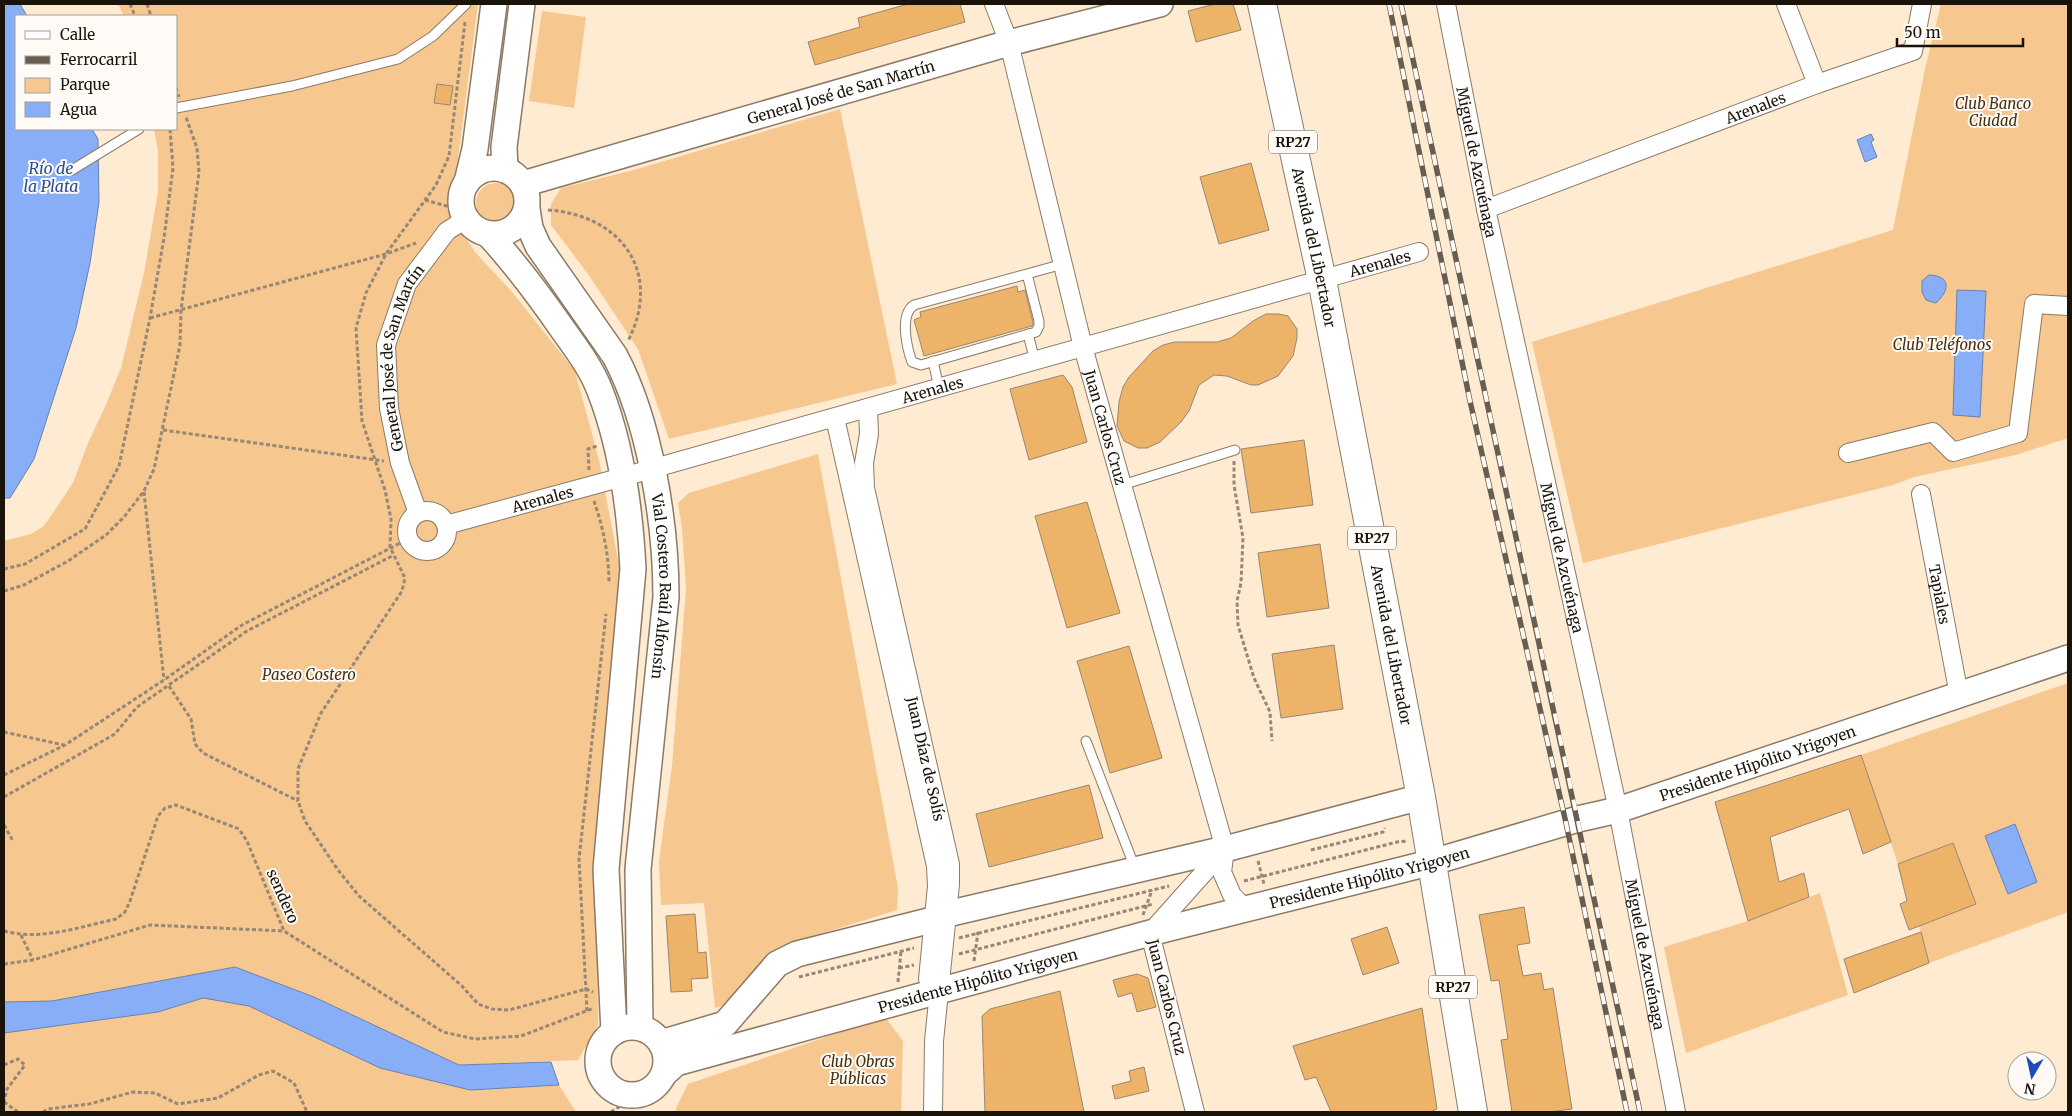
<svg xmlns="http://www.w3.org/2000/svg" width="2072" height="1116" font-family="Merriweather,serif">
	<rect width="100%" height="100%" fill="#ffead2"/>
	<!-- green -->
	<g fill="#f6c78e">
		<path d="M118,4h360l-22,170 -9,35 28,43 38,41 62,78 24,89 21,110 -27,305 4,58 1,92 -20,35 -119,5 -145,-68 -79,-30 -183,34 -48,1v-461l27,-7 13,-8 15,-22 14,-21 15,-40 17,-36 16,-39 23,-95 14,-81v-41l-4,-22h22v-113h-52z"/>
		<path d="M1941,4h127v434l-52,17 -102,22 -21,8 -310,78 -51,-221 361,-112 32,-161z"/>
		<path d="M542,11l44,6 -12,91 -45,-7z"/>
		<path d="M840,109l57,275 -228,55 -31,-90 -50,-75 -37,-49v-21l10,-16 69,-17z"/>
		<circle cx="496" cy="203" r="20"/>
		<path d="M818,454l80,434 -1,22 -118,37 -48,57 -16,4 -11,-105 -43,2 -2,-44 13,-95 14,-177 -4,-61 -4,-25 11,-10z"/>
		<path d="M2068,683v229l-139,51 -10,-37 57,-23 -23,-60 -55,21 -37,-109z"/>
		<path d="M1820,893l28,102 -162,58 -22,-106 84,-26z"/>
		<path d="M203,998l46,8 131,62 90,22 89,-5 17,27h-572v-79l153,-21z"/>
		<path d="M885,1017l18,24 -2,71h-225v-4l12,-24z"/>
	</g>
	<!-- water -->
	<g fill="#89aef8" stroke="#6880b1">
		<path d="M4,4h16l7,12h-11v113h76l6,10 1,63 -9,61 -14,65 -42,131 -24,39h-6z"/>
		<path d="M1871,134l3,6 -3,2 6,15 -12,5 -8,-22z"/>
		<path d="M1929,275c22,1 21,15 7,28l-10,-3 -4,-8v-11z"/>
		<path d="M1957,290l29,1 -6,126 -27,-2z"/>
		<path d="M2015,824l22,58 -29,12 -23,-58z"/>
		<path d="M235,967l79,30 145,68 92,-3 8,23 -89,5 -90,-22 -131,-62 -46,-8 -45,14 -154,21v-31l48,-1z"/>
	</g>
	<!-- building -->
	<g fill="#edb368" stroke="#998771">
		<path d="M908,4h52l5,18 -150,43 -7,-23 52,-15 -2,-9z"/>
		<path d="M1215,4h18l8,26 -45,12 -8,-31z"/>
		<path d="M437,84l16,2 -3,19 -16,-2z"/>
		<path d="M1251,163l18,67 -50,14 -19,-67z"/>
		<path d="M1017,286l1,6 7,-2 8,32 -1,4 -108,30 -10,-36 7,-3 -1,-5z"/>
		<path d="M1266,314h13l9,2 9,13v9l-4,18 -15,20 -20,9h-7l-24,-9 -13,-1 -15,10 -10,26 -8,11 -21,20 -13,6h-9l-14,-7 -7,-15 2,-24 4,-15 6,-10 24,-26 10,-6 12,-3h42l14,-4 22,-17z"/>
		<path d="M1063,375l9,12 15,55 -58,18 -19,-71z"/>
		<path d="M1304,440l9,65 -62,8 -10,-64z"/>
		<path d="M1087,502l33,111 -53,15 -32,-112z"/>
		<path d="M1320,544l9,64 -62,9 -9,-64z"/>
		<path d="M1334,645l9,64 -62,9 -9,-64z"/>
		<path d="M1129,646l33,112 -52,15 -33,-112z"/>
		<path d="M1861,755l30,87 -28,12 -14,-45 -79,28 9,45 25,-9 5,24 -61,24 -33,-119z"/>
		<path d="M1089,785l14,53 -114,29 -13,-53z"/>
		<path d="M1953,843l23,61 -67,26 -9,-26 7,-3 -9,-37z"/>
		<path d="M1524,907l6,36 -13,2 6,31 18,-3 3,17 9,-2 19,121 -23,3h-37l-11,-72 7,-1 -9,-59 -8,1 -12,-66z"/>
		<path d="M695,914l3,39 8,-1 2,26 -17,1 1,12 -21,1 -5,-76z"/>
		<path d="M1387,927l12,36 -36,12 -12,-36z"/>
		<path d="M1921,932l8,31 -75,30 -10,-34z"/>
		<path d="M1137,974l11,4 8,29 -19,5 -5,-19 -14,4 -5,-17z"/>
		<path d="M1060,991l24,121h-99l-3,-96 8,-7z"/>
		<path d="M1422,1008l15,101 -7,3h-99l-15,-35 -11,3 -12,-34z"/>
		<path d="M1144,1067l5,24 -34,8 -3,-13 19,-5 -2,-10z"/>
	</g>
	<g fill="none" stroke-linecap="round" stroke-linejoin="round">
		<!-- lane casing -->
		<g stroke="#8c7a65" stroke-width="11">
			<g id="lane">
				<path d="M176,108l116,-22 106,-27 35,-23 33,-32"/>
				<path d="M72,170l67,-41"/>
				<path d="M1027,274l12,47v5l-3,6 -115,33 -9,-3c-5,-14 -13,-47 2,-57l113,-31 36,-10"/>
				<path d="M1028,334l7,27"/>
				<path d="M933,361l6,27"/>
				<path d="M1122,485l113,-35"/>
				<path d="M1086,741l49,127"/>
			</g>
		</g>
		<!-- street casing -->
		<g stroke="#8c7a65" stroke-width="20">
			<g id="street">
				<path id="s1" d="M994,4l15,39 74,304 142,502 -3,23 10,23 14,15"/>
				<path id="s2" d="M1446,4l40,205 132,601 58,302"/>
				<path d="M1786,4l31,80"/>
				<path id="s3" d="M1486,209l331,-125 96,-33 9,-47"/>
				<path id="s4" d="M868,408l1,26 -5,29 1,25 85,376v20l-16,157 -1,71"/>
				<path d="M835,418l101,448 1,20 -9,93"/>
				<path d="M1848,453l85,-21 20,20 65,-19 16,-129 34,2"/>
				<path id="s5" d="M1921,494l38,201"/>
				<circle cx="427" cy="531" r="20"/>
				<path id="s6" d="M418,513l-18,-50 -11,-55 -3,-63 21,-61 40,-53 19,-12"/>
				<path id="s7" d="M446,525l177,-48 796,-225"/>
				<path d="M1195,1112l-45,-179 75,-84"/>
			</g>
		</g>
		<!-- secondary casing -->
		<g stroke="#8c7a65" stroke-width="28">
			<g id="secondary">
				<circle cx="494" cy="201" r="33"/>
				<path d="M505,170l-1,-23 18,-143"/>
				<path d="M467,182l8,-33 19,-145"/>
				<path id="s8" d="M523,184l486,-141 151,-39"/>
				<path id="s9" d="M527,209l3,19 8,18 77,110c35,66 51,167 51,241l-28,272 2,158"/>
				<path d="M488,234c27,29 50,60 73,93 14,20 30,40 39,64 22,56 30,119 33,178l-27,300 8,163"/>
				<circle cx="632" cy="1061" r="34"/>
				<path d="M661,1043l64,-19 52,-60 20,-10 135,-34 15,-6 278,-65 196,-52"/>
				<path id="s10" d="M664,1074l12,-11 474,-130 283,-71 145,-43 40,-9 450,-152"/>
			</g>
		</g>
		<!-- primary casing -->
		<g stroke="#8c7a65" stroke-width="30">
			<g id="primary">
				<path id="s11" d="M1262,4l60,276 99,517 52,315"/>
			</g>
		</g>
		<!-- path -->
		<g stroke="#968776" stroke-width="3" stroke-dasharray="4 2.5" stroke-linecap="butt">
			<path d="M130,4l5,12"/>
			<path d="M147,4l4,12"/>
			<path d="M465,22l-16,134 -13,29 -50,69 -20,39 -10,35 6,93 23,69 6,29 -1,28 15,31 -3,13 -81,122 -23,56v32l7,20 33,49 21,26 103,90 16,18 14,5 17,1 77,-21 7,3"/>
			<path d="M176,88l3,9"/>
			<path d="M425,200l29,8"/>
			<path d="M548,210c73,5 115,62 80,131"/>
			<path d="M150,318l236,-64 30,-11"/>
			<path d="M163,430l221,31"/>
			<path d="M1234,461v24l9,53 -2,45 -4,18 1,24 16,53 16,34 2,29"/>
			<path d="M589,470l-1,-21 9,-3"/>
			<path d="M144,492l20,188"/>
			<path d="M594,501c9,26 15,54 15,82"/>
			<path d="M4,569l21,-5 60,-35 34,-63 31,-148 14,-80 9,-70 -3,-39"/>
			<path d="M4,591l20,-6 44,-24 38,-26 18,-18 20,-26 10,-22 26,-124 1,-35 18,-138 -2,-24 -11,-31"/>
			<path d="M169,686l22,33 4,25 8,9 95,48"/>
			<path d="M4,732l60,13"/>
			<path d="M4,775l61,-30 99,-65 78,-55 166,-86"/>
			<path d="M4,797l111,-63 22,-27 110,-76 147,-76"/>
			<path d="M4,825l9,16"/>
			<path d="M1311,850l72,-18 2,-4"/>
			<path d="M1258,861l6,23"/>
			<path d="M1244,881l153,-39 11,-1"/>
			<path d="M1143,915l9,-25"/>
			<path d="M4,931c37,10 75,-4 112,-12l9,-7 5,-11 28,-85 7,-8 11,-3 63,24 8,12 37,90 159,101 32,7 46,-3 73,-28"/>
			<path d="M21,935l12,25"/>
			<path d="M959,938l210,-52"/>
			<path d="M959,954l194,-50"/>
			<path d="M974,961l4,-29"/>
			<path d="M4,964l29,-4 117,-35 134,6"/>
			<path d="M899,968l15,-3"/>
			<path d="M799,977l115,-29"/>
			<path d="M898,982l3,-31"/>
			<path d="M587,1011l-8,-152 27,-245"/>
			<path d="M4,1065l14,-6 7,6 -18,24 -3,12"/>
			<path d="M4,1102l14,10"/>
			<path d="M43,1112l5,-3 41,-5 44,-12 22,1 23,11 40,-6 41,-23 14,-4 21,12 13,29"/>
			<path d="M611,1112l27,-17"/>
		</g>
		<!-- lane -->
		<use href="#lane" stroke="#fff" stroke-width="9"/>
		<!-- street -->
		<use href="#street" stroke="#fff" stroke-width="18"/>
		<!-- secondary -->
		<use href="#secondary" stroke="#fff" stroke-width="25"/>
		<!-- primary -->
		<use href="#primary" stroke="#fff" stroke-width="28"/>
		<!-- rail casing -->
		<g stroke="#695d4f" stroke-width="5.5">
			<g id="rail">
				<path d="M1389,4l81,397 96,422 61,289"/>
				<path d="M1401,4c79,369 161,738 239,1108"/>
			</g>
		</g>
		<!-- rail -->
		<use href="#rail" stroke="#fefaf6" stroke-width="4" stroke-dasharray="11" stroke-linecap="butt"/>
	</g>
	<g text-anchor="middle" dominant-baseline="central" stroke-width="4" stroke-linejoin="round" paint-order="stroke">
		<!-- shield labels -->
		<g fill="#fefaf6" stroke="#5e5851" stroke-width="1">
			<rect x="1269" y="130.5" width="48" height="23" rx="4"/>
			<rect x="1348" y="526.5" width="48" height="23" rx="4"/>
			<rect x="1429" y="975.5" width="48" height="23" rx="4"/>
		</g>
		<g font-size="14" font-weight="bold" fill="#1a130a">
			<text x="1293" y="142">RP27</text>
			<text x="1372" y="538">RP27</text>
			<text x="1453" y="987">RP27</text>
		</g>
		<!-- street labels -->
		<g font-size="15" fill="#1a130a" stroke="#fefaf6">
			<text stroke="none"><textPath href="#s8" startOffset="331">General José de San Martín</textPath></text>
			<text stroke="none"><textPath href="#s3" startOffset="288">Arenales</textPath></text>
			<text stroke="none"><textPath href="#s2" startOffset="161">Miguel de Azcuénaga</textPath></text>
			<text stroke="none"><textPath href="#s11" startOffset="249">Avenida del Libertador</textPath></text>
			<text stroke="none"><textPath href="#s7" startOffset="970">Arenales</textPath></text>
			<text stroke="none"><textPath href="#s6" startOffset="162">General José de San Martín</textPath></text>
			<text stroke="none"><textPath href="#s7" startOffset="505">Arenales</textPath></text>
			<text stroke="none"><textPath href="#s1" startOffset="438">Juan Carlos Cruz</textPath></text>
			<text stroke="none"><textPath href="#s7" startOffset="100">Arenales</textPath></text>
			<text stroke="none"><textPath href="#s2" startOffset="566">Miguel de Azcuénaga</textPath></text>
			<text stroke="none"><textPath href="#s9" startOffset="411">Vial Costero Raúl Alfonsín</textPath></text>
			<text stroke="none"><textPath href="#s5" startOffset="102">Tapiales</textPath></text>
			<text stroke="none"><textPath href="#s11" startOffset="654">Avenida del Libertador</textPath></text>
			<text stroke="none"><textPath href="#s4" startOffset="358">Juan Díaz de Solís</textPath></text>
			<text stroke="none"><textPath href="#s10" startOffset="1139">Presidente Hipólito Yrigoyen</textPath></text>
			<text stroke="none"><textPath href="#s10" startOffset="734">Presidente Hipólito Yrigoyen</textPath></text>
			<text transform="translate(283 896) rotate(66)">sendero</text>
			<text stroke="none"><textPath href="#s2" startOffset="971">Miguel de Azcuénaga</textPath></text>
			<text stroke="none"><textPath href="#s10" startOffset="329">Presidente Hipólito Yrigoyen</textPath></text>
			<text transform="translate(1167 997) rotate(76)">Juan Carlos Cruz</text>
		</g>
		<!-- park labels -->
		<g font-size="15" font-style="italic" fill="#462e0e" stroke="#fefaf6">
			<text x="1993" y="103">Club Banco<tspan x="1993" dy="17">Ciudad</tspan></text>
			<text x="1942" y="344">Club Teléfonos</text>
			<text x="309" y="674">Paseo Costero</text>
			<text x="858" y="1061">Club Obras<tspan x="858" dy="17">Públicas</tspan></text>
		</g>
		<!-- water labels -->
		<g font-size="16" font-style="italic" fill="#284da2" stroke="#fefaf6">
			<text x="51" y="168">Río de<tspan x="51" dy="18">la Plata</tspan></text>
		</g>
	</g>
	<!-- border -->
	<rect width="2072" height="1116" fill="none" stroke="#1a130a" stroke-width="10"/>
	<!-- legend -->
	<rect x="15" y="15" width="162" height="115" fill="#fefaf6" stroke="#a39e98"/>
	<rect x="25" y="31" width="25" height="8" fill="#ffffff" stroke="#a39e98"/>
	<text x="60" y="40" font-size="15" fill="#1a130a">Calle</text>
	<rect x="25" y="56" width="25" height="8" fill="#695d4f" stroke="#a39e98"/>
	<text x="60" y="65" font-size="15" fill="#1a130a">Ferrocarril</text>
	<rect x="25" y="78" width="25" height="15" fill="#f6c78e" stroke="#a39e98"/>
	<text x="60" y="90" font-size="15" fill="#1a130a">Parque</text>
	<rect x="25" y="102" width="25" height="15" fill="#89aef8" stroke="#a39e98"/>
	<text x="60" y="115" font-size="15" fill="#1a130a">Agua</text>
	<!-- north arrow -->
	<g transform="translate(2032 1076) rotate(189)"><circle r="24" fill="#fefaf6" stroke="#a39e98"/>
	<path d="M0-4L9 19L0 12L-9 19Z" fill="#1d4bb8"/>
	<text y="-8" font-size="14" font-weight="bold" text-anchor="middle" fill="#1a130a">N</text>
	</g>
	<!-- scale -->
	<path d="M1897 38v8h126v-8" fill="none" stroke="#1a130a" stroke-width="2.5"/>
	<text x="1904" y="38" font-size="15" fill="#1a130a" stroke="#fefaf6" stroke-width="4" paint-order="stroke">50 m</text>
</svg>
